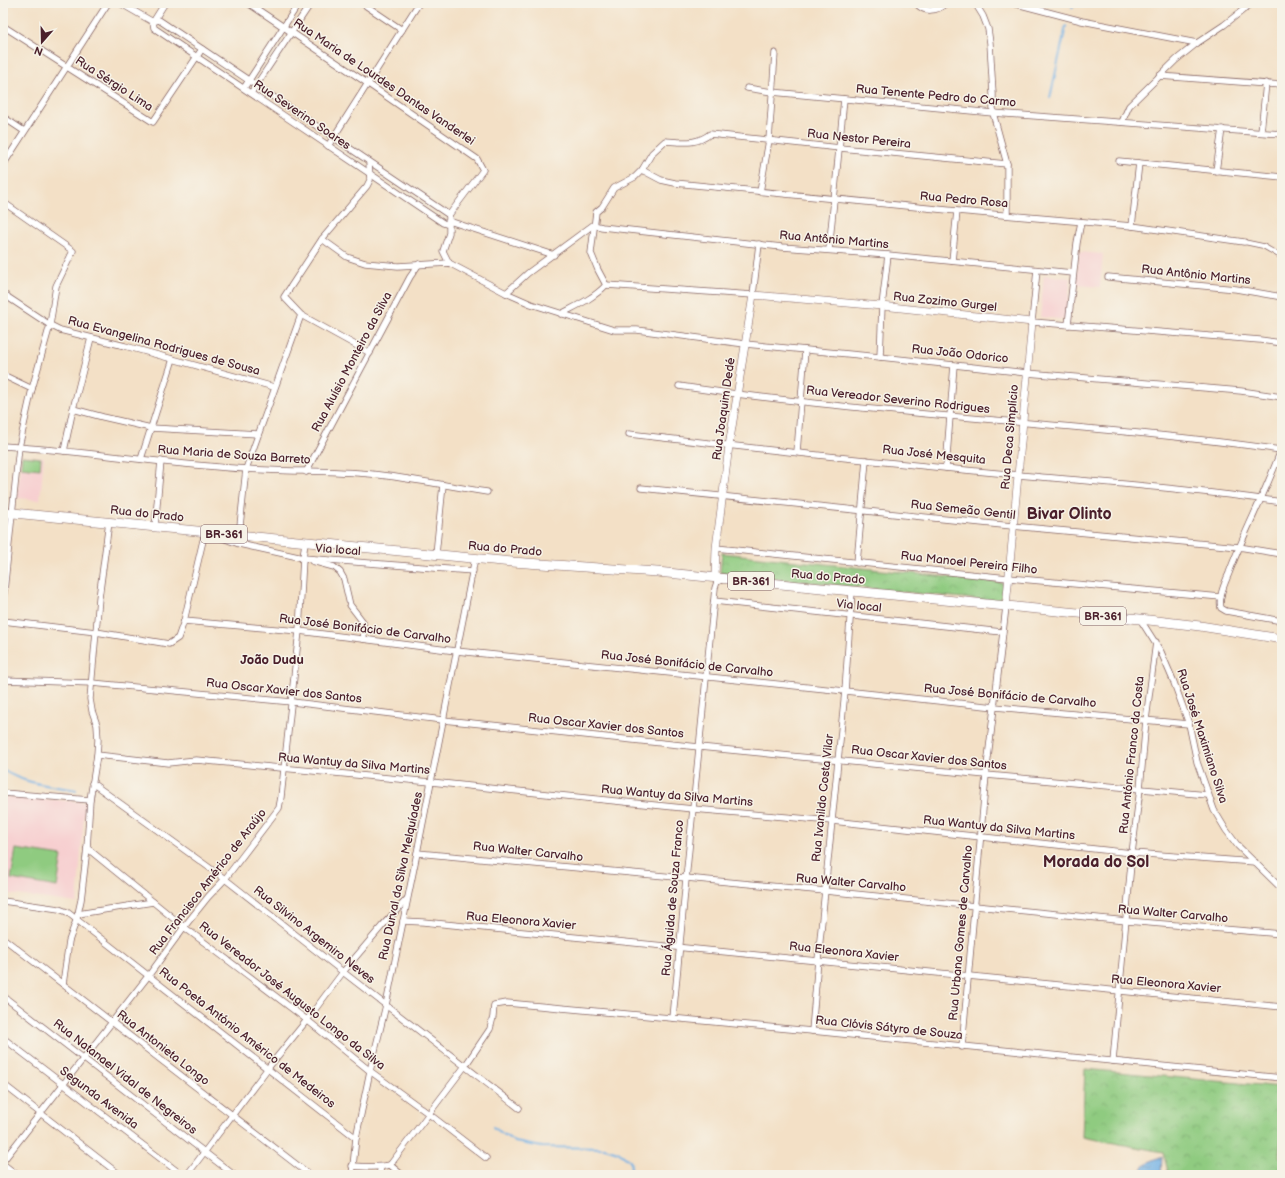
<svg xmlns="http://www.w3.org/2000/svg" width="1285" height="1178" font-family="'Balsamiq Sans',sans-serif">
	<defs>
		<pattern id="park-crowns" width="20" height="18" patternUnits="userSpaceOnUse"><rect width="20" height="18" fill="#8fcb80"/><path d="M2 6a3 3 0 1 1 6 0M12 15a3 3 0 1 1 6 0" fill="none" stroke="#7dae6f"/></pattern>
		<pattern id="water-ripples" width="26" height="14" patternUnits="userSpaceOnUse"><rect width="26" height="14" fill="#72b1e5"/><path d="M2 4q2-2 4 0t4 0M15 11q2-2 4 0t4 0" fill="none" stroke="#608fba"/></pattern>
	</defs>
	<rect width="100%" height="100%" fill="#f7f3e8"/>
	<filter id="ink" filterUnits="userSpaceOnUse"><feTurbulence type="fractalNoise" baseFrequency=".025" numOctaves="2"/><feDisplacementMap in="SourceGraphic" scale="8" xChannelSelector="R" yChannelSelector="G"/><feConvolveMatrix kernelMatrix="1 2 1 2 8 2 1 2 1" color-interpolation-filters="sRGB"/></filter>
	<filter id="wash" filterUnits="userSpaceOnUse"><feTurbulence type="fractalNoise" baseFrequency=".012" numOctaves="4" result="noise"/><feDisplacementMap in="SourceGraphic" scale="16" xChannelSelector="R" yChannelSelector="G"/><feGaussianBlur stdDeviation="0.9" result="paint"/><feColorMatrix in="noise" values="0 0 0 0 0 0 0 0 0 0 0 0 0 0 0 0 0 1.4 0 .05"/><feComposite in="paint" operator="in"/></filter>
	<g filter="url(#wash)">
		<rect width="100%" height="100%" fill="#f3e0c6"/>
		<!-- built -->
		<g fill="#f7cfd0">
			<path d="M1079,252l24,2 -3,33 -24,-2z"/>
			<path d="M1044,275l27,3 -5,42 -26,-3z"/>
			<path d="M21,455l23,2 -4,43 -23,-2z"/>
			<path d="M3,796l82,6 -8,101 -74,-10z"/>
		</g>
		<!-- grass -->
		<g fill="#8fcb80" stroke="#6c7556">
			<path d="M22,456l19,2 -1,11 -19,-2z"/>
			<path d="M16,849l46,7 -5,31 -46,-8z"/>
		</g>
		<!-- park -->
		<g fill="url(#park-crowns)" stroke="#6c7556">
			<path d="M722,553l281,30 -2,19 -281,-29z"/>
			<path d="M1085,1069l197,18v38l-3,33h3v17h-113l-6,-23 -81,-15z"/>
		</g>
		<!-- water -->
		<path fill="url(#water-ripples)" stroke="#5e6888" d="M1162,1156l-1,19h-22l6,-11z"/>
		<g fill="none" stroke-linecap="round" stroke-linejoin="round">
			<!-- stream -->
			<g stroke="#72b1e5" stroke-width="2">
				<path d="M1072,8l2,-5"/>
				<path d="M1050,98l16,-72"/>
				<path d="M3,770c21,14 49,16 73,20"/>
				<path d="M493,1127l22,15 27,5 63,1 13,4 12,9 2,14"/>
			</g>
		</g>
	</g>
	<g filter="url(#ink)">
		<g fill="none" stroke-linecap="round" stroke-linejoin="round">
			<!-- pedestrian casing -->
			<g stroke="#856361" stroke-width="5.5">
				<path id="pedestrian" d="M1244,242l19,4 19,11"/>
			</g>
			<!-- minor casing -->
			<g stroke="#856361" stroke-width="7">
				<g id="minor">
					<path d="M120,3l33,19 6,-2 290,195"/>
					<path d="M248,3l119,80 110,76 6,11 -34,45"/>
					<path d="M362,3l40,27"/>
					<path d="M916,3c8,10 21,9 30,0"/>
					<path d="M975,3l8,13 5,13 2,14 3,51v19l14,51v50"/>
					<path d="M1013,3l69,18 115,22"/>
					<path d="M153,22l1,6 289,195 3,1 3,-3v-6"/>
					<path d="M153,22l12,-19"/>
					<path d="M3,26l150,96 49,-73"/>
					<path d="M1159,76l123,9"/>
					<path d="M244,88l55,-85"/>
					<path d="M747,88l25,4 221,21 289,21"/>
					<path d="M251,93l60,-90"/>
					<path d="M3,117l21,14"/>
					<path d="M1122,122l7,-16 47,-46 21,-17 27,-18 28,-22"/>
					<path d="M1261,132l5,-49"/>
					<path d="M328,146l91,-143"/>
					<path d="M1119,161l163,16"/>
					<path d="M369,162l1,18 -3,6 -45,53 -38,58 17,18 69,38"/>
					<path d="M3,165l105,-162"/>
					<path d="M642,170l19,10 14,3 282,28 175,15 112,16"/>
					<path d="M1216,171l6,-42"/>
					<path d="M760,192l9,-52 6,-87"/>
					<path d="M3,202l70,49 -17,35 -6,39 -18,64 -13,58 -16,154"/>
					<path d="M1132,226l7,-63"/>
					<path d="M322,239l25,18 18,6 33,3 51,-3 57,30 25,11 83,26h23l108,14 135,13 147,16 214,18 41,6"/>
					<path d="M829,250l15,-151"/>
					<path d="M952,261l5,-50"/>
					<path d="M449,263l-6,-12 6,-18v-12l105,34"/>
					<path d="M1037,270l-5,52 228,18 22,3"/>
					<path d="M1108,277l128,12 46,8"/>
					<path d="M606,285l-8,-15 -7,-17 5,-41 6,-5 12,-19 21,-11 7,-7 10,-17 13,-12c17,1 31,4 45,-7l130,14 167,16"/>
					<path d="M606,285l147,10 6,-51"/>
					<path d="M506,293l22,-20 65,-48 9,2 180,20 106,8 185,18"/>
					<path d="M3,294l47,31 10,5 65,16 149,41"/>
					<path d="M3,304l4,-8"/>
					<path d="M561,314c15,-8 33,-16 45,-29"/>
					<path d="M1068,325l9,-82 4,-21"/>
					<path d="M880,357l2,-51 6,-51"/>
					<path d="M3,375l29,14"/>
					<path d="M679,386c200,30 403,36 603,64"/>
					<path d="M73,409l30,8 48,11 107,6"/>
					<path d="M629,434c130,15 260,29 390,41 88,8 176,14 263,27"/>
					<path d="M3,446c81,5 162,18 244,23 41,3 83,1 124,5 39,4 77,12 116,18"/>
					<path d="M1282,447c-15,43 -37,83 -53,126 -4,10 -11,24 -8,35l5,3 56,10"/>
					<path d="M64,451l9,-42 18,-71"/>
					<path d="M797,452l8,-102"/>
					<path d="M141,459l32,-100"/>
					<path d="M946,468l8,-103"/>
					<path d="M306,472l104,-195 9,-13"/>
					<path d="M641,488l371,38 227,21 43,7"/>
					<path d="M155,527l6,-66"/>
					<path d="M214,535l25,9 64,14 170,13"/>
					<path d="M239,535l7,-66 55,-154"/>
					<path d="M716,548l292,30 213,19"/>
					<path d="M436,554l7,-69"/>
					<path d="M312,561l22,6 6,5 4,7 6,26 13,17 1,17"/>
					<path d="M857,563l9,-103"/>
					<path d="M714,601l288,31"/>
					<path d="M1140,619l21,33 12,28 16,44 8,38 17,48 12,20 12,16 44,43"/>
					<path d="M3,621l93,11 73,12 9,-6 6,-17 21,-89h1"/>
					<path d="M184,621l115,10 157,20 389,40 150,16 194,17"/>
					<path d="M3,680l89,3 200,19 151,18 256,27 287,28 222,20"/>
					<path d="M97,755l71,8 28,-3 235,22 262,27 139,12 300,32 123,9"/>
					<path d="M92,783l133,96 118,93 176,136"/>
					<path d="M3,793l87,7"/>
					<path d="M87,848l97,79 123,93 63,51 59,43 57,44"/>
					<path d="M417,853l408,38 302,30 155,13"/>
					<path d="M3,901l56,8 8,3 289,226"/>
					<path d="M78,914l75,-12"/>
					<path d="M403,921l20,1 859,85"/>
					<path d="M3,938l307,237"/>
					<path d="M63,984l6,-43 8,-23 4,-18 6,-52 3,-48 7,-45 1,-15 -1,-15 -5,-14 -2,-12 9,-101 10,-76"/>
					<path d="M3,996l231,179"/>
					<path d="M673,1018l13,-139 29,-291 2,-6 6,-3"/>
					<path d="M812,1031l6,-71 27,-269 7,-100"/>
					<path d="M3,1038l179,137"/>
					<path d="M962,1047l24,-272 20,-168"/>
					<path d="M1113,1061l19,-208 8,-64 6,-69 10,-78"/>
					<path d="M3,1084l117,91"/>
					<path d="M3,1161l146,-186 35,-48 24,-30 17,-18 54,-71 2,-11 18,-166 4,-73 2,-16"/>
					<path d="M3,1164l14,11"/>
					<path d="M390,1165l75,-99 25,-37 3,-12 1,-12 13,-2 305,28 470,47"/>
					<path d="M352,1166c13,1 25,2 38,-1l12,10"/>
					<path d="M187,1175l81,-107 39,-48 36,-48 39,-46 25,-27"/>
					<path d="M352,1175l4,-37 14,-67 16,-66 31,-152 58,-295"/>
					<path d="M379,1175l2,-8"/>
				</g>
			</g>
			<!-- tertiary casing -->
			<g stroke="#856361" stroke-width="8">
				<path id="tertiary" d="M715,578l1,-30 13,-102 24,-151 129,11 150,16c-9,95 -18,190 -26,285"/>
			</g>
			<!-- primary casing -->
			<g stroke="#856361" stroke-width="10">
				<path id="primary" d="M3,512l509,50 145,10 483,47 60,7 82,13"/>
			</g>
			<!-- pedestrian -->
			<use href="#pedestrian" stroke="#fff" stroke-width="4"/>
			<!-- minor -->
			<use href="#minor" stroke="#fff" stroke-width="5.5"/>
			<!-- tertiary -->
			<use href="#tertiary" stroke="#fff" stroke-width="7"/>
			<!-- primary -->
			<use href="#primary" stroke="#fff" stroke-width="9"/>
		</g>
	</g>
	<g text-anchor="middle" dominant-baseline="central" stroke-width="3" stroke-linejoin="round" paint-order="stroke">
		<!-- shield labels -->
		<g fill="#f7f3e8" stroke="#7e5f64" stroke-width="1">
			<rect x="201" y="525" width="46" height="18" rx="3"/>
			<rect x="728" y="572" width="46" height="18" rx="3"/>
			<rect x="1080" y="607" width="46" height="18" rx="3"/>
		</g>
		<g font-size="11" font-weight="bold" fill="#4a1f2b">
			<text x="224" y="534">BR-361</text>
			<text x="751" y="581">BR-361</text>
			<text x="1103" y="616">BR-361</text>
		</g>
		<!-- street labels -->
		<g font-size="12" fill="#4a1f2b" stroke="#f7f3e8">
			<text transform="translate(384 82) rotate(34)">Rua Maria de Lourdes Dantas Vanderlei</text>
			<text transform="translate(114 84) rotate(33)">Rua Sérgio Lima</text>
			<text transform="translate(936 96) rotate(5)">Rua Tenente Pedro do Carmo</text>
			<text transform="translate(302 115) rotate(34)">Rua Severino Soares</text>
			<text transform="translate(859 139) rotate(6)">Rua Nestor Pereira</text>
			<text transform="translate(964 200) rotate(5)">Rua Pedro Rosa</text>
			<text transform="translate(834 240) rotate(5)">Rua Antônio Martins</text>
			<text transform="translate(1196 275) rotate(6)">Rua Antônio Martins</text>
			<text transform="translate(945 302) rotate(6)">Rua Zozimo Gurgel</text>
			<text transform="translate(164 346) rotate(15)">Rua Evangelina Rodrigues de Sousa</text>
			<text transform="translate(960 354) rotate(6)">Rua João Odorico</text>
			<text transform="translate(352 362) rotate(-62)">Rua Aluísio Monteiro da Silva</text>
			<text transform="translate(898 400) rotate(6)">Rua Vereador Severino Rodrigues</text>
			<text transform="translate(724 409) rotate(-82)">Rua Joaquim Dedé</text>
			<text transform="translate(1010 437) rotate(-85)">Rua Deca Simplício</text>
			<text transform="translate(234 455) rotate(4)">Rua Maria de Souza Barreto</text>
			<text transform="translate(934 455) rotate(6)">Rua José Mesquita</text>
			<text transform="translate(963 510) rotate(6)">Rua Semeão Gentil</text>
			<text transform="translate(147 514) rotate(6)">Rua do Prado</text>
			<text transform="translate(505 549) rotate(5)">Rua do Prado</text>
			<text transform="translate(338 550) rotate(4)">Via local</text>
			<text transform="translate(969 563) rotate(6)">Rua Manoel Pereira Filho</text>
			<text transform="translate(828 577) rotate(5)">Rua do Prado</text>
			<text transform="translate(859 606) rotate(6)">Via local</text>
			<text transform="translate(365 629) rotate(7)">Rua José Bonifácio de Carvalho</text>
			<text transform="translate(687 664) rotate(6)">Rua José Bonifácio de Carvalho</text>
			<text transform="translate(284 691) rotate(6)">Rua Oscar Xavier dos Santos</text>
			<text transform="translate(1010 696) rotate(5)">Rua José Bonifácio de Carvalho</text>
			<text transform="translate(606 726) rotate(6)">Rua Oscar Xavier dos Santos</text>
			<text transform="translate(1202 736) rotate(72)">Rua José Maximiano Silva</text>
			<text transform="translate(1132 755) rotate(-84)">Rua António Franco da Costa</text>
			<text transform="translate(929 758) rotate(6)">Rua Oscar Xavier dos Santos</text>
			<text transform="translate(354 764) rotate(5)">Rua Wantuy da Silva Martins</text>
			<text transform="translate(677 796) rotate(5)">Rua Wantuy da Silva Martins</text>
			<text transform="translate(823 798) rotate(-84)">Rua Ivanildo Costa Vilar</text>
			<text transform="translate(999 828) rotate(6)">Rua Wantuy da Silva Martins</text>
			<text transform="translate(528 852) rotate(6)">Rua Walter Carvalho</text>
			<text transform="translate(401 876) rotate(-78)">Rua Durval da Silva Melquíades</text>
			<text transform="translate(208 882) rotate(-52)">Rua Francisco Américo de Araújo</text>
			<text transform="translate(851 883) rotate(5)">Rua Walter Carvalho</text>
			<text transform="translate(673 898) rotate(-85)">Rua Águida de Souza Franco</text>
			<text transform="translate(1173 914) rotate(5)">Rua Walter Carvalho</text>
			<text transform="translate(521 921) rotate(5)">Rua Eleonora Xavier</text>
			<text transform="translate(961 933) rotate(-85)">Rua Urbana Gomes de Carvalho</text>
			<text transform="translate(314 935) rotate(38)">Rua Silvino Argemiro Neves</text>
			<text transform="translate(844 952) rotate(6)">Rua Eleonora Xavier</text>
			<text transform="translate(1166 984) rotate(5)">Rua Eleonora Xavier</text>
			<text transform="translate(292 996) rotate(38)">Rua Vereador José Augusto Longo da Silva</text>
			<text transform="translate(889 1028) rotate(6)">Rua Clóvis Sátyro de Souza</text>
			<text transform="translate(247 1038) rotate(38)">Rua Poeta António Américo de Medeiros</text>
			<text transform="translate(163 1048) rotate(38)">Rua Antonieta Longo</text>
			<text transform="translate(125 1077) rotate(38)">Rua Natanael Vidal de Negreiros</text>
			<text transform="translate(99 1098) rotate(37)">Segunda Avenida</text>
		</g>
		<!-- neighbourhood labels -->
		<g font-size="13" font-weight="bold" fill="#4a1f2b" stroke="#f7f3e8">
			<text x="272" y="660">João Dudu</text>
		</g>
		<!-- district labels -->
		<g font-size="16" font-weight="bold" fill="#4a1f2b" stroke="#f7f3e8">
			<text x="1069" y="514">Bivar Olinto</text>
			<text x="1096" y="862">Morada do Sol</text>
		</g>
	</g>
	<!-- margin -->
	<rect width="1285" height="1178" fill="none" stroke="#f7f3e8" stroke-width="16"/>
	<!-- north arrow -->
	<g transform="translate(42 42) rotate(200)" stroke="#f7f3e8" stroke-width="3" paint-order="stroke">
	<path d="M0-3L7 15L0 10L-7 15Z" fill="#4a1f2b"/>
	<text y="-6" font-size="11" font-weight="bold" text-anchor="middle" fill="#4a1f2b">N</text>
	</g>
</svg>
